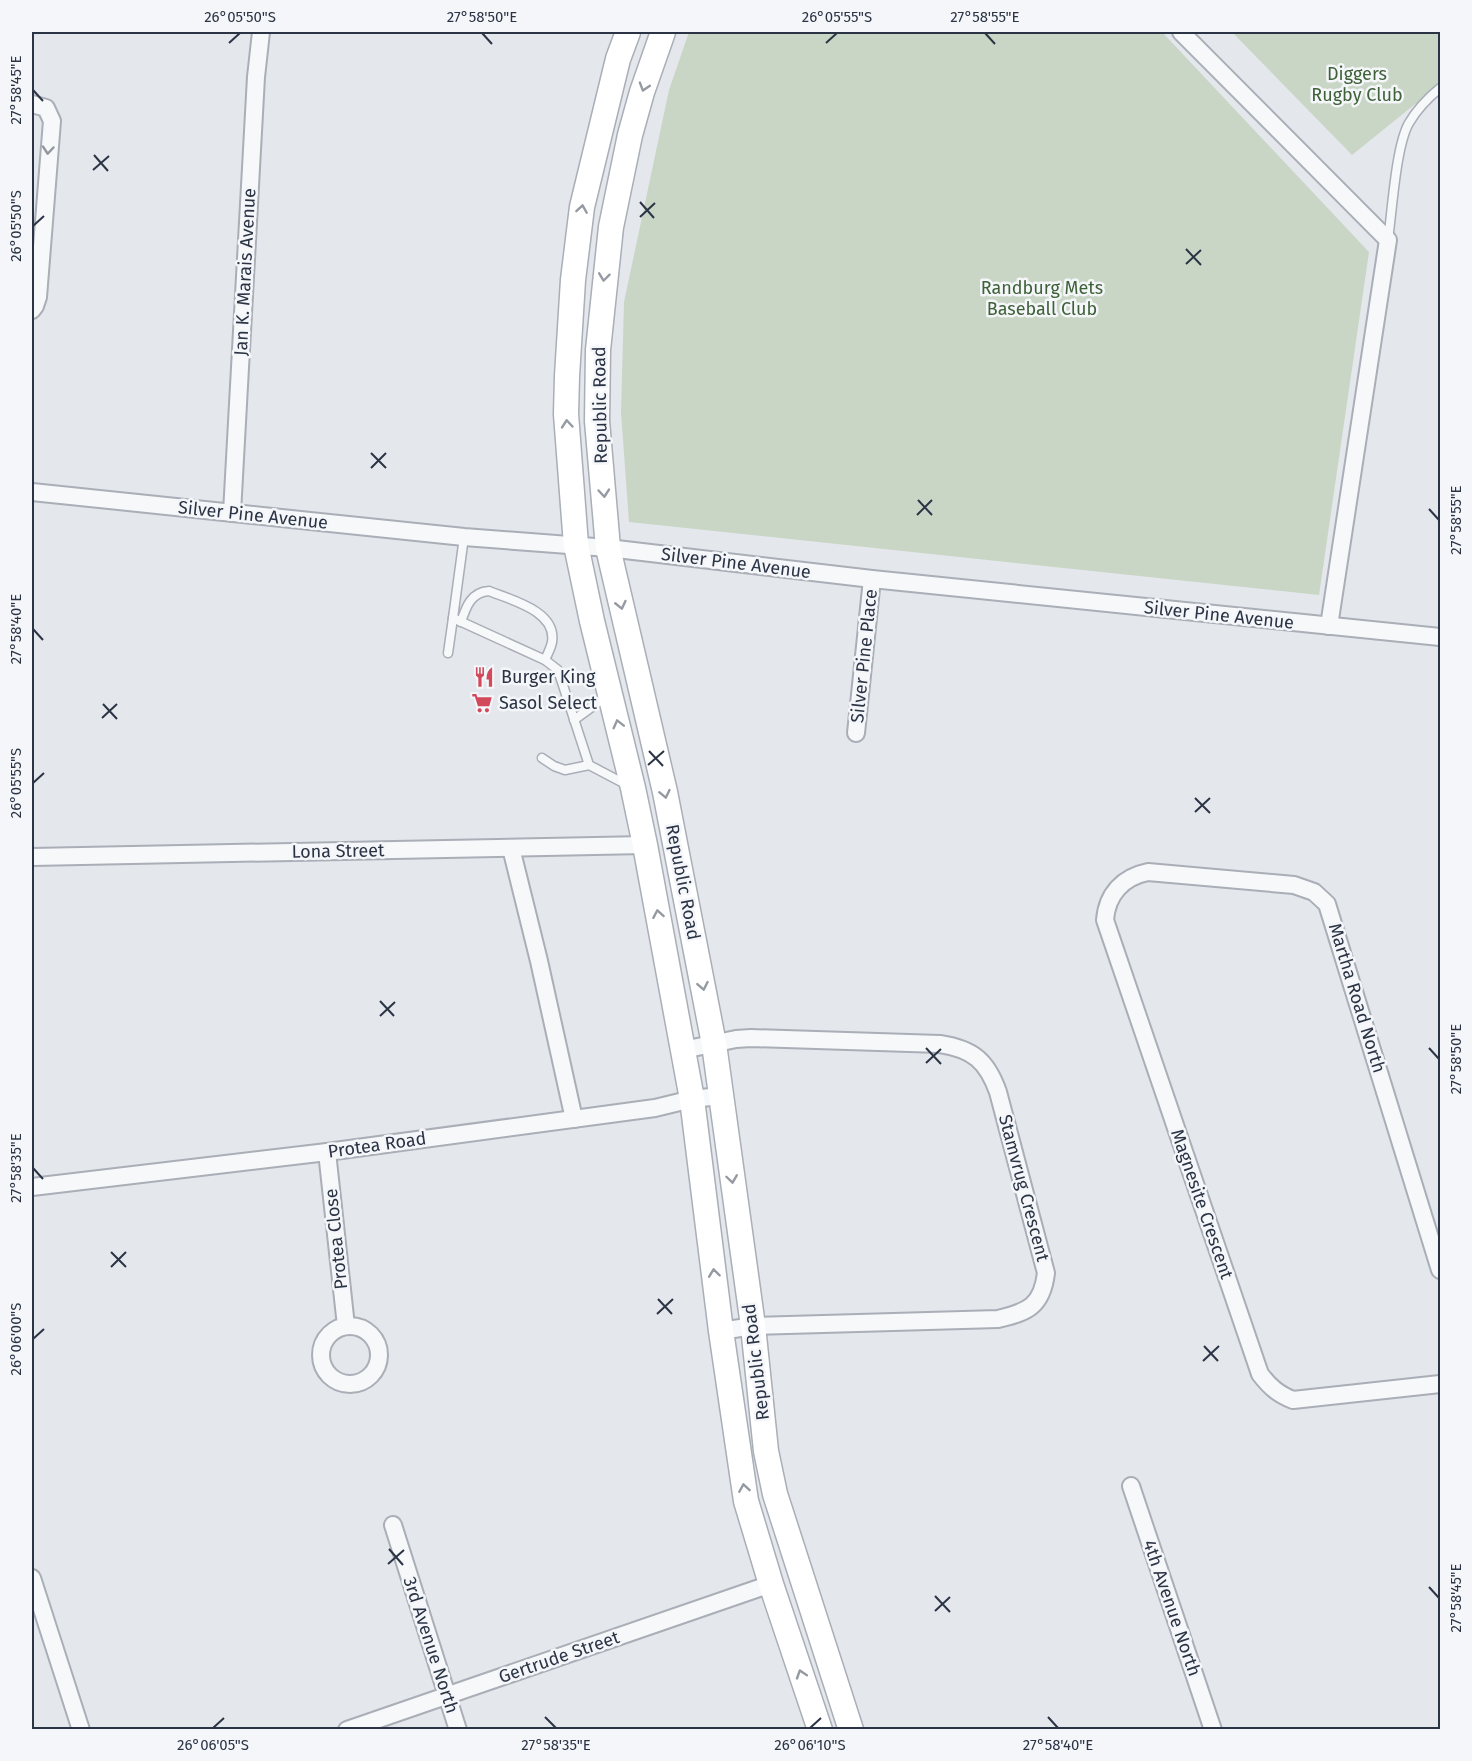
<svg xmlns="http://www.w3.org/2000/svg" width="1472" height="1761" font-family="'Fira Sans',sans-serif">
	<rect width="100%" height="100%" fill="#e4e7ec"/>
	<!-- green -->
	<g fill="#c9d6c5">
		<path d="M689,32h473l207,220 -50,343 -690,-73 -8,-110 3,-110 45,-212z"/>
		<path d="M1232,32h208v52l-88,71z"/>
	</g>
	<g fill="none" stroke-linecap="round" stroke-linejoin="round">
		<!-- service casing -->
		<g stroke="#a9aeb7" stroke-width="11">
			<g id="service">
				<path d="M1388,240c4,-28 8,-95 21,-117 8,-14 19,-25 31,-35"/>
				<path d="M464,537l-11,81 92,42 13,10 31,95"/>
				<path d="M461,622c5,-15 10,-30 28,-31 22,9 68,20 63,51 -1,6 -5,13 -7,18"/>
				<path d="M448,653l5,-35"/>
				<path d="M574,720l33,-24"/>
				<path d="M542,758l12,8 11,4 24,-5 40,21"/>
			</g>
		</g>
		<!-- minor casing -->
		<g stroke="#a9aeb7" stroke-width="20">
			<g id="minor">
				<path d="M1181,32l207,208 -59,386"/>
				<path d="M32,104l14,4 6,13 -14,176 -3,9 -3,4"/>
				<path d="M32,492l432,45 144,11 264,31 568,58"/>
				<path d="M232,513l24,-436 5,-45"/>
				<path d="M856,733l16,-154"/>
				<path d="M511,848l28,113 35,158"/>
				<path d="M32,857l613,-12"/>
				<path d="M683,1050l53,-11 15,-1 189,6c33,5 47,17 58,48l48,181c-4,33 -18,39 -48,46l-245,7 -32,5"/>
				<path d="M327,1152l19,174"/>
				<path d="M32,1187l295,-35 328,-44 37,-9 28,-3"/>
				<path d="M1440,1270l-113,-366 -13,-12 -20,-7 -146,-13c-25,5 -41,22 -43,48l155,454c10,13 18,20 33,26l147,-16"/>
				<circle cx="350" cy="1355" r="29"/>
				<path d="M1131,1486l82,244"/>
				<path d="M393,1525l65,205"/>
				<path d="M32,1578l49,152"/>
				<path d="M347,1730l424,-146"/>
			</g>
		</g>
		<!-- secondary casing -->
		<g stroke="#a9aeb7" stroke-width="27">
			<g id="secondary">
				<path d="M628,32l-10,27 -36,148 -9,73 -6,96 -1,38 10,131 16,76 41,167 12,57 47,254 29,232 25,170 25,83 49,146"/>
				<path d="M663,32l-21,60 -12,43 -19,92 -13,123 -1,71 11,127 57,244 49,252 39,282 13,125 9,43 76,236"/>
			</g>
		</g>
		<!-- service -->
		<use href="#service" stroke="#f7f8fa" stroke-width="8"/>
		<!-- minor -->
		<use href="#minor" stroke="#f7f8fa" stroke-width="16"/>
		<!-- secondary -->
		<use href="#secondary" stroke="#fff" stroke-width="24"/>
	</g>
	<!-- one-way arrows -->
	<defs><path id="oneway-chevron" d="M-2-3.5L2.5 0L-2 3.5" fill="none" stroke-width="1.6" stroke-linecap="round" stroke-linejoin="round" transform="scale(1.5)"/></defs>
	<g stroke="#959aa2">
		<use href="#oneway-chevron" transform="translate(644 87) rotate(107)"/>
		<use href="#oneway-chevron" transform="translate(582 209) rotate(-81)"/>
		<use href="#oneway-chevron" transform="translate(604 277) rotate(97)"/>
		<use href="#oneway-chevron" transform="translate(567 424) rotate(-95)"/>
		<use href="#oneway-chevron" transform="translate(604 493) rotate(85)"/>
		<use href="#oneway-chevron" transform="translate(621 605) rotate(77)"/>
		<use href="#oneway-chevron" transform="translate(618 724) rotate(-104)"/>
		<use href="#oneway-chevron" transform="translate(665 794) rotate(78)"/>
		<use href="#oneway-chevron" transform="translate(658 914) rotate(-100)"/>
		<use href="#oneway-chevron" transform="translate(703 986) rotate(79)"/>
		<use href="#oneway-chevron" transform="translate(732 1179) rotate(82)"/>
		<use href="#oneway-chevron" transform="translate(714 1273) rotate(-97)"/>
		<use href="#oneway-chevron" transform="translate(744 1488) rotate(-99)"/>
		<use href="#oneway-chevron" transform="translate(801 1674) rotate(-108)"/>
	</g>
	<use stroke="#9196a0" href="#oneway-chevron" transform="translate(48 150) rotate(95)"/>
	<!-- ticks -->
	<path fill="none" stroke="#2b3445" stroke-width="2" d="M482,33l10,11M985,33l10,11M229,43l11,-10M826,43l11,-10M33,90l10,11M94,155l14,16M93,170l16,-14M640,202l14,16M640,217l15,-14M33,226l11,-10M1186,249l15,16M1186,264l15,-14M371,453l15,15M371,468l15,-15M918,500l14,15M1429,509l10,11M917,515l15,-15M33,629l10,11M103,704l14,15M102,718l15,-14M649,751l14,15M648,765l16,-14M33,783l11,-10M1195,798l15,15M1195,812l15,-14M380,1001l14,15M380,1016l15,-14M926,1048l15,16M1429,1048l10,11M926,1063l15,-14M33,1168l10,11M111,1252l15,15M111,1267l15,-15M658,1299l14,15M657,1314l16,-15M33,1339l11,-10M1204,1346l14,15M1203,1361l16,-15M389,1549l14,16M388,1564l16,-14M1429,1587l10,11M935,1596l15,16M935,1611l15,-14M545,1717l11,11M1048,1717l10,11M213,1728l11,-10M810,1728l11,-10"/>
	<!-- icons -->
	<defs>
		<g id="restaurant-bare" transform="scale(1.62)"><path d="M-5-6h1v4h1v-4h1v4h1v-4h1v5L-1.5 .5V6h-2V.5L-5-1ZM5-6V6H3V1.5H1.5Q1.5-4 5-6Z" fill="#d1495b" stroke="#f4f6f9" stroke-width="2.5" paint-order="stroke"/></g>
		<g id="supermarket-bare" transform="scale(1.62)"><path d="M-6-5.5h2.5l.6 2H6L4.5 2H-2.5L-4.4-4H-6ZM-1.5 3.2a1.3 1.3 0 1 0 .1 0ZM3 3.2a1.3 1.3 0 1 0 .1 0Z" fill="#d1495b" stroke="#f4f6f9" stroke-width="2.5" paint-order="stroke"/></g>
	</defs>
	<g fill-rule="evenodd">
		<use href="#restaurant-bare" x="484" y="677"/>
		<use href="#supermarket-bare" x="482" y="703"/>
	</g>
	<g text-anchor="middle" dominant-baseline="central" stroke-width="5" stroke-linejoin="round" paint-order="stroke">
		<!-- park labels -->
		<g font-size="18" fill="#3f6138" stroke="#f4f6f9">
			<text x="1357" y="74">Diggers<tspan x="1357" dy="21">Rugby Club</tspan></text>
			<text x="1042" y="288">Randburg Mets<tspan x="1042" dy="21">Baseball Club</tspan></text>
		</g>
		<!-- street labels -->
		<g font-size="18" fill="#2b3445" stroke="#f4f6f9">
			<text transform="translate(245 272) rotate(-87)">Jan K. Marais Avenue</text>
			<text transform="translate(600 405) rotate(-91)">Republic Road</text>
			<text transform="translate(253 515) rotate(6)">Silver Pine Avenue</text>
			<text transform="translate(736 563) rotate(7)">Silver Pine Avenue</text>
			<text transform="translate(1219 615) rotate(6)">Silver Pine Avenue</text>
			<text transform="translate(864 656) rotate(-84)">Silver Pine Place</text>
			<text transform="translate(338 851) rotate(-1)">Lona Street</text>
			<text transform="translate(683 882) rotate(79)">Republic Road</text>
			<text transform="translate(1357 998) rotate(73)">Martha Road North</text>
			<text transform="translate(377 1145) rotate(-8)">Protea Road</text>
			<text transform="translate(1024 1188) rotate(75)">Stamvrug Crescent</text>
			<text transform="translate(1202 1204) rotate(71)">Magnesite Crescent</text>
			<text transform="translate(336 1239) rotate(-96)">Protea Close</text>
			<text transform="translate(756 1362) rotate(-97)">Republic Road</text>
			<text transform="translate(1172 1608) rotate(71)">4th Avenue North</text>
			<text transform="translate(431 1645) rotate(72)">3rd Avenue North</text>
			<text transform="translate(559 1657) rotate(-19)">Gertrude Street</text>
		</g>
		<!-- poi labels -->
		<g font-size="18" fill="#2b3445" stroke="#f4f6f9" text-anchor="start">
			<text x="501" y="677">Burger King</text>
			<text x="499" y="703">Sasol Select</text>
		</g>
	</g>
	<!-- border -->
	<rect width="1472" height="1761" fill="none" stroke="#f4f6f9" stroke-width="66"/>
	<rect x="33" y="33" width="1406" height="1695" fill="none" stroke="#2b3445" stroke-width="2"/>
	<g font-size="15" text-anchor="middle" fill="#2b3445">
		<text x="240" y="22">26°05'50"S</text>
		<text x="482" y="22">27°58'50"E</text>
		<text x="837" y="22">26°05'55"S</text>
		<text x="985" y="22">27°58'55"E</text>
		<text transform="translate(16 90) rotate(-90)" y="5">27°58'45"E</text>
		<text transform="translate(16 226) rotate(-90)" y="5">26°05'50"S</text>
		<text transform="translate(1456 520) rotate(-90)" y="5">27°58'55"E</text>
		<text transform="translate(16 629) rotate(-90)" y="5">27°58'40"E</text>
		<text transform="translate(16 783) rotate(-90)" y="5">26°05'55"S</text>
		<text transform="translate(1456 1059) rotate(-90)" y="5">27°58'50"E</text>
		<text transform="translate(16 1168) rotate(-90)" y="5">27°58'35"E</text>
		<text transform="translate(16 1339) rotate(-90)" y="5">26°06'00"S</text>
		<text transform="translate(1456 1598) rotate(-90)" y="5">27°58'45"E</text>
		<text x="213" y="1750">26°06'05"S</text>
		<text x="556" y="1750">27°58'35"E</text>
		<text x="810" y="1750">26°06'10"S</text>
		<text x="1058" y="1750">27°58'40"E</text>
	</g>
</svg>
